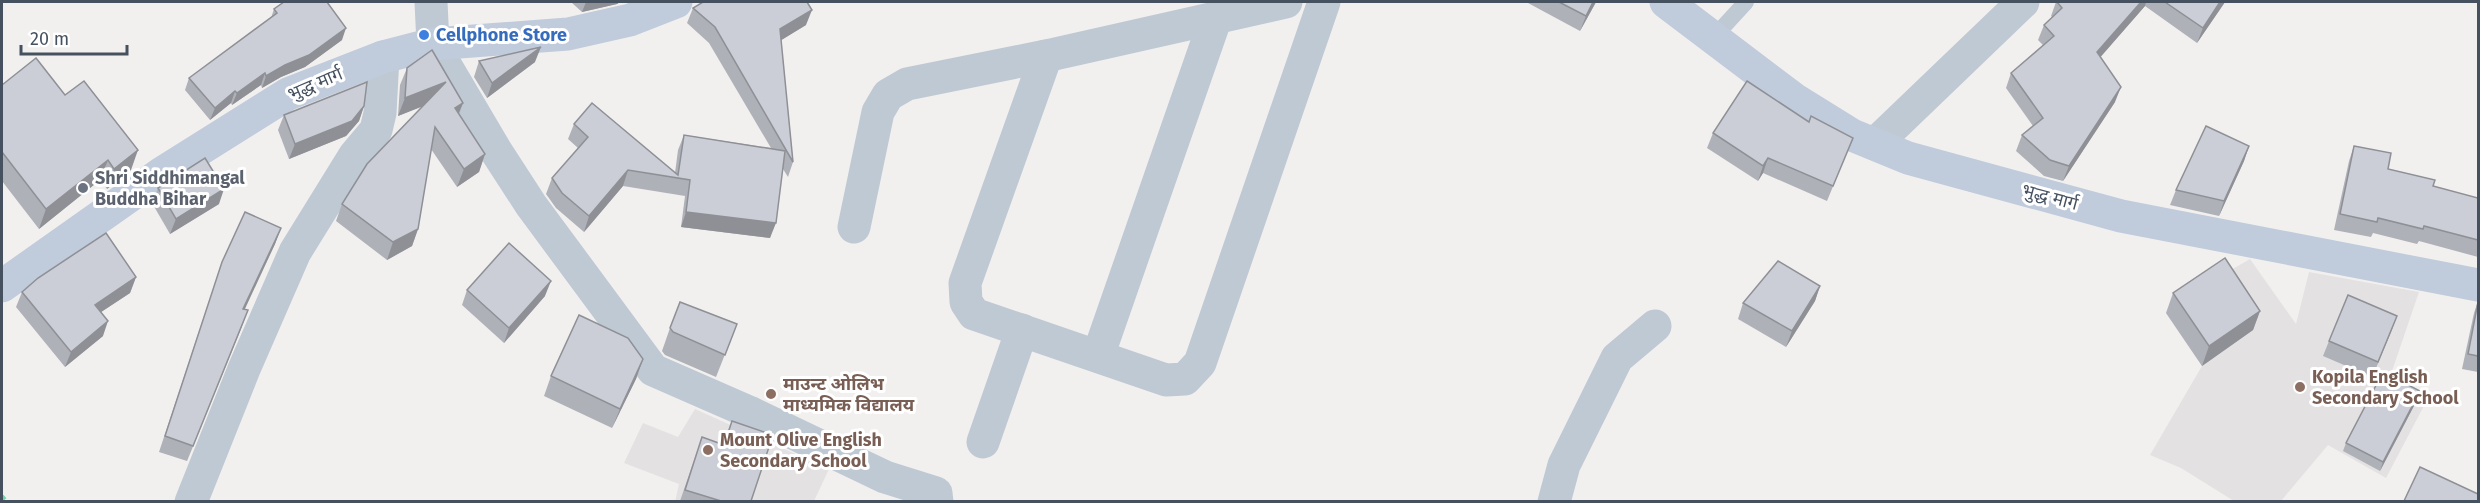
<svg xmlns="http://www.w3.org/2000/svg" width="2480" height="503" font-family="'Fira Sans','Noto Sans Devanagari',sans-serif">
	<rect width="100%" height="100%" fill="#f2f0ef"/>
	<!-- education -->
	<g fill="#e3e1e1">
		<path d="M2250,259l46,65 13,-52 110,20 -28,82 36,26 -41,78 -58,-33 -47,56h-47l-53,-33 -31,-13 52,-89 -36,-53 51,-35z"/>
		<path d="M695,409l134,60 -15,32 -139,1 4,-18 -55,-21 19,-40 35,14z"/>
	</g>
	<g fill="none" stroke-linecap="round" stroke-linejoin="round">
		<!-- path -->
		<path stroke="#6ed6aa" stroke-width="4" stroke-dasharray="4.5 3" stroke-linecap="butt" d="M2,496l5,6"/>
		<!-- lane -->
		<path stroke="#bfc9d3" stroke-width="16" d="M1713,38l33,-36"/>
		<!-- street -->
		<g stroke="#bfc9d3" stroke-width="33">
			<path d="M431,2l2,42 63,107 35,54 122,165 96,42 136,65 51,16 1,9"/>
			<path d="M1046,56l-81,227 1,19 8,12 192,66 19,-1 15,-16 124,-361"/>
			<path d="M1875,144l148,-142"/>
			<path d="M854,227l24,-115 10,-17 19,-11 139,-28 240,-54"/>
			<path d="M1098,356l118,-339"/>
			<path d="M983,442l39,-112"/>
			<path d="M191,502l53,-133 51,-117 60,-97 21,-25 4,-17 3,-56"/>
			<path d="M1554,502l10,-37 53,-107 38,-32"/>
		</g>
		<!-- secondary -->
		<g stroke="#c0cbdb" stroke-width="33">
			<path d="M1666,2l128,97 58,36 56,23 213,58 357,69"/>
			<path d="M2,286l160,-113 126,-79 95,-37 50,-13 135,-10 62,-14 46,-18"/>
		</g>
	</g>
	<!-- wall -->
	<g fill="#afb1b8">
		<path d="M571,2h49l-3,2 -35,8z"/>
		<path d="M1529,2h67l-16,29 -52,-28z"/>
		<path d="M2056,2h169l-28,41 -52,-37 -45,51 15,45 -52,79 -19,-5 -28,-25 6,-16 11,-9 -27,-38 5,-15 32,-28 -5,-5 6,-15 8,-8 -1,-1z"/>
		<path d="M693,8l113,17 -25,15 12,122 -5,15 -5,-8 -13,69 -89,-11 4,-31 -62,-10 -39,46 -28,-24 -10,-14 6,-16 26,-30 -10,-9 6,-15 101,49 3,-23 6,-15 87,13 -62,-105 -22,-20z"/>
		<path d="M274,9l68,31 -37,27 -24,10 -19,11 -1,-3 -29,20 -1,-2 -21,17 -25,-30 4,-12 82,-60z"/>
		<path d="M479,61l56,1 -48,36 -13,-21z"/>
		<path d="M407,68l56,35 -4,11 26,40 -6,18 -22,15 -26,-38 -13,80 -6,17 -25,14 -51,-39 6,-17 80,-98 -24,10 2,-31z"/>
		<path d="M2,85l63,10 66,75 -24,19 -7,-9 -61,49 -37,-48z"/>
		<path d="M364,106l-5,15 -13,15 -57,23 -11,-29 6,-15z"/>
		<path d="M1809,122l44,16 -26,63 -64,-28 -5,8 -51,-33 6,-15z"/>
		<path d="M2249,146l-5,15 -25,55 -49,-11 6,-15z"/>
		<path d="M2354,146l34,23 45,17 45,12v59l-59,-16 -2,3 -44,-11 -2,4 -37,-7 15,-69z"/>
		<path d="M158,188l61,16 -49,30 -18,-31z"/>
		<path d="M281,228l-6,16 -31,65 -2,17 -55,135 -28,-9 63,-190z"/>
		<path d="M136,277l-6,16 -29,19 2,24 -38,31 -49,-60 6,-15z"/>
		<path d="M1820,286l-5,15 -29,46 -48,-28 5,-16z"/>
		<path d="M467,290l78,6 -41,47 -42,-38z"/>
		<path d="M2173,293l87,18 -7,19 -51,36 -36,-53z"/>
		<path d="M2478,301v71l-16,-3 12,-56z"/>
		<path d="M2397,316l-25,61 -49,-21 6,-15z"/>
		<path d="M737,324l-21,53 -51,-22 -3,-4 8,-23z"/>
		<path d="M643,359l-7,20 -24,49 -68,-32 7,-20z"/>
		<path d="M2420,391l-3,9 -37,71 -37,-20 3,-8z"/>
		<path d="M732,421l19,80h-71l22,-64 21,7z"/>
	</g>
	<!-- shaded-wall -->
	<g fill="#8e9096">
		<path d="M586,2h34l-3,2 -35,8z"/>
		<path d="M1593,2h3l-16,29 6,-15z"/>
		<path d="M2141,2h5l-1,4 -54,62 6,-16z"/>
		<path d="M2220,2h5l-28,41 6,-15z"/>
		<path d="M812,10l-6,15 -31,19 5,-15z"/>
		<path d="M346,28l-4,12 -37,27 -24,10 -19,11 4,-12z"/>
		<path d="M541,47l-6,15 -48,36 5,-15z"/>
		<path d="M265,73l-4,12 -29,20 5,-12z"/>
		<path d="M446,82l-7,18 -41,16 7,-18z"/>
		<path d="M2121,87l-6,15 -52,79 6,-15z"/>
		<path d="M235,91l-4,12 -21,17 5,-12z"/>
		<path d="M463,103l-7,17 -1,-12z"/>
		<path d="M364,106l-5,15 -13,15 -57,23 6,-15z"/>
		<path d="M2249,146l-5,15 -25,55 5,-15z"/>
		<path d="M138,150l-7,20 -24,19 7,-20z"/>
		<path d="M485,154l-6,18 -22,15 7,-18z"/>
		<path d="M1768,158l-5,15 -5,8 5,-15z"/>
		<path d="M108,160l-8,20 -61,49 7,-20z"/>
		<path d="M628,170l-5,16 -39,46 5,-16z"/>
		<path d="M224,189l-5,15 -49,30 6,-15z"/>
		<path d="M686,212l90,11 -6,15 -89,-11z"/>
		<path d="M281,228l-6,16 -37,80 5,-15z"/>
		<path d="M418,229l-6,17 -25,14 6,-18z"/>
		<path d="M136,277l-6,16 -41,27 6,-15z"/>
		<path d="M551,281l-6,15 -41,47 5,-15z"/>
		<path d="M1820,286l-5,15 -29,46 6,-16z"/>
		<path d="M248,310l-6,16 -55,135 6,-15z"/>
		<path d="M2260,311l-7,19 -51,36 7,-20z"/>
		<path d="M2397,316l-6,16 -19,45 6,-15z"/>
		<path d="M108,321l-5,15 -38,31 6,-15z"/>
		<path d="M643,359l-7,20 -24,49 8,-19z"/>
		<path d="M2420,391l-3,9 -37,71 3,-9z"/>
	</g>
	<!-- building -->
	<g fill="#cbced6" stroke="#8e9096" stroke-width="1.5">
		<path d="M284,2h43l19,26 -37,27 -24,10 -19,11 -1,-3 -28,20 -2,-2 -20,17 -26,-30 88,-65 -3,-4z"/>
		<path d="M703,2h104l5,8 -32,19 13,133 -78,-135 -22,-19z"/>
		<path d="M1559,2h34l-7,14z"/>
		<path d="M2057,2h84l-44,50 24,35 -52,79 -19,-6 -28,-25 21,-17 -32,-45 43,-37 -10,-11 18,-17z"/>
		<path d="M2165,2h55l-17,26z"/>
		<path d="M541,47l-49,36 -13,-22z"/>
		<path d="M432,50l31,53 -8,5 30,46 -21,15 -29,-42 -17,102 -25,13 -51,-38 25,-40 79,-82 -41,16 2,-30z"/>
		<path d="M36,58l29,37 19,-14 54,69 -24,19 -6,-9 -62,49 -44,-57v-67z"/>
		<path d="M1747,81l62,41 2,-6 42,22 -20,48 -65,-28 -5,8 -50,-33z"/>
		<path d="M367,82l-3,24 -12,15 -57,23 -11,-29z"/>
		<path d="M592,103l86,72 6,-40 101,16 -9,72 -90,-11 4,-32 -62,-10 -39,46 -27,-23 -10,-15 36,-41 -14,-13z"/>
		<path d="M2206,126l43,20 -25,55 -48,-11z"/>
		<path d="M2354,146l37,7 -3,16 47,11 -2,6 45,12v42l-54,-14 -1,3 -45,-11 -1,4 -37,-8z"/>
		<path d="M205,158l19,31 -48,30 -18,-31z"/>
		<path d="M245,212l36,16 -38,81 5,1 -55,136 -28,-10 57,-174z"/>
		<path d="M106,233l30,44 -41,28 13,16 -37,31 -49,-60 16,-14z"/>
		<path d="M509,243l42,38 -42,47 -42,-38z"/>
		<path d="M2225,258l35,53 -51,35 -36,-53z"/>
		<path d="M1778,261l42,25 -28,45 -49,-28z"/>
		<path d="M2348,295l49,21 -19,46 -49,-21z"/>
		<path d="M680,302l57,22 -12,31 -52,-23 -3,-4z"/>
		<path d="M2478,302v54l-10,-2z"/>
		<path d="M579,315l49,23 15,21 -23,50 -69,-33z"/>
		<path d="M2383,372l37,19 -37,71 -37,-19z"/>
		<path d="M732,421l41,14 -22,66h-30l-36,-11 17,-53 22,8z"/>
		<path d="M2420,467l58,27v7h-74z"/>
	</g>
	<!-- markers -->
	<circle fill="#3f7fe0" stroke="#fff" stroke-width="2" cx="424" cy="35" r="6"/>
	<circle fill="#6b7280" stroke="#fff" stroke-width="2" cx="83" cy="188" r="6"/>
	<g fill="#8d6e63" stroke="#fff" stroke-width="2">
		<circle cx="2300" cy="387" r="6"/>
		<circle cx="771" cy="394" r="6"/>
		<circle cx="708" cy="450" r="6"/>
	</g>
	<g text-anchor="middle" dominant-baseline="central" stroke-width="6" stroke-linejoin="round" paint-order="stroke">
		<!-- shop labels -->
		<g font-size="18" font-weight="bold" fill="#366cbe" stroke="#fff" text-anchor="start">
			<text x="436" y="35">Cellphone Store</text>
		</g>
		<!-- street labels -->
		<g font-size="18" fill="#45515f" stroke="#fff">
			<text transform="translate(315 84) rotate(-23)">भुद्ध मार्ग</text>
			<text transform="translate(2050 197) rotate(15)">भुद्ध मार्ग</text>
		</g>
		<!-- worship labels -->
		<g font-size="18" font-weight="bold" fill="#5b616d" stroke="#fff" text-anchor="start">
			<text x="95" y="178">Shri Siddhimangal<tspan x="95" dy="21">Buddha Bihar</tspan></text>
		</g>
		<!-- education labels -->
		<g font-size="18" font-weight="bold" fill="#785e54" stroke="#fff" text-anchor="start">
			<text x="2312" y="377">Kopila English<tspan x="2312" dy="21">Secondary School</tspan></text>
			<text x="783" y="384">माउन्ट ओलिभ<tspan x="783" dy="21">माध्यमिक विद्यालय</tspan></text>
			<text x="720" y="440">Mount Olive English<tspan x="720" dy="21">Secondary School</tspan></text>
		</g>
	</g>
	<!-- border -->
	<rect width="2480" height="503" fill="none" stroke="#45515f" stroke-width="6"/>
	<!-- scale -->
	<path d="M21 45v9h106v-9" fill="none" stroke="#45515f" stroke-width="3"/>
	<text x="30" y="45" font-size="18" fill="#45515f" stroke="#ffffff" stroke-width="4.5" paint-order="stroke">20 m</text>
</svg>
